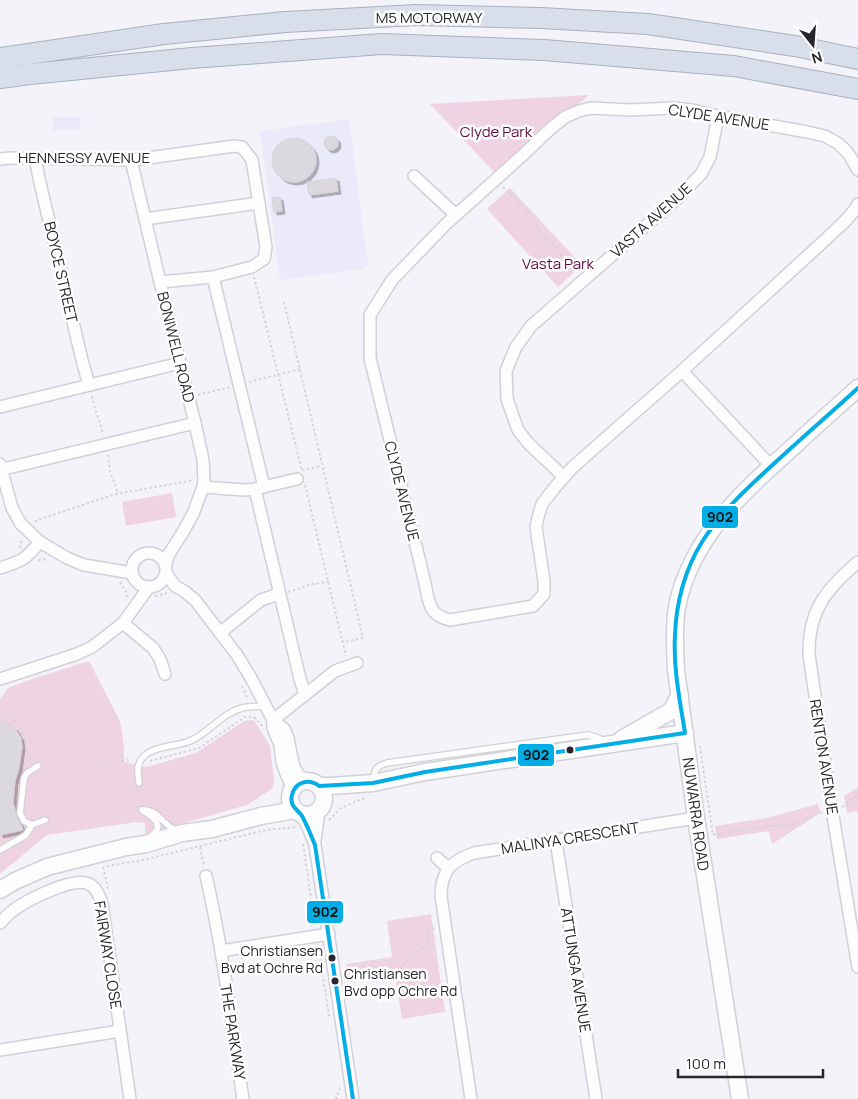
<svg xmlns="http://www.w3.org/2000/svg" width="858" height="1099" font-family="Manrope,sans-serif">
	<defs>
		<filter id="shadow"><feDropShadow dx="3" dy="3" stdDeviation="0" flood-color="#0004"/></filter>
	</defs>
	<rect width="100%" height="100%" fill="#f3f3f9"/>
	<!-- built -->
	<g fill="#ebeafb">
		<path d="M53,117h28l-1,13h-27z"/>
		<path d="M349,119l19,145 -5,5 -83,11 -20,-149z"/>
	</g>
	<!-- green -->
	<g fill="#efd3e3">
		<path d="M589,95l-95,77 -64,-68z"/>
		<path d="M510,188l72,77 -24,22 -71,-78z"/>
		<path d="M172,493l4,24 -50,9 -4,-24z"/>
		<path d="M89,661l31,60 4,26v15l22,5 50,-14 48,-32 10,-1 16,26 4,32 -1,10 -26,17 -102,29v-11l-11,-1 -4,1 -83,12 -47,39v-174l8,-12 18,-7z"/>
		<path d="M858,787v24l-11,2 -3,-17z"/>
		<path d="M818,804l2,9 -48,31 -3,-13 -52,8 -2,-13 52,-8z"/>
		<path d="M431,914l14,98 -43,7 -7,-44 -46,7 -3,-18 46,-7 -5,-36z"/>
	</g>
	<!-- building -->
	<g fill="#dbd9df" stroke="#d5d3d9" filter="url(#shadow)">
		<circle cx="331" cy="143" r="7"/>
		<circle cx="294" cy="160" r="22"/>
		<path d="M336,178l2,13 -29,4 -2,-13z"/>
		<path d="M280,197l2,14 -8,1 -2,-14z"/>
		<path d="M0,722h3l12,6 6,10 1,9 -3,21 -4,13 -2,22 3,10 7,17 -23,5z"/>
	</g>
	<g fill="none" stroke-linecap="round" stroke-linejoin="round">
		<!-- lane casing -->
		<g stroke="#d1d0d7" stroke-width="8">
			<g id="lane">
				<path d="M38,766l-11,7 -3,5 -4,35 4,8 8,4 13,-5"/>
				<path d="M373,781c2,-12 2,-14 14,-18l201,-28 10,3 6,4"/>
				<path d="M139,783c-1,-10 -3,-18 4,-26 12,-12 33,-10 47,-16 19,-8 32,-28 52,-33 7,-2 16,-1 23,-2"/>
				<path d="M142,810c12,7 24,16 8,27"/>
				<path d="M144,810c15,0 19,16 33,21"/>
				<path d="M0,850l26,-15 6,-10"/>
			</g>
		</g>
		<!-- street casing -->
		<g stroke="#d1d0d7" stroke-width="14">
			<g id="street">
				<path d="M35,158l5,25 42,177 7,25"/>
				<path d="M0,159l11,-1 123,2 100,-14 8,1 10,13 14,87 -2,12 -12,8 -39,10 -53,5"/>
				<path d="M131,160l29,122 35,141 8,37 1,20 -1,7 -10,27 -10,18 -14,22 -3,10"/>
				<path d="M858,170l-10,-17 -9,-9 -14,-8 -18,-4 -89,-16 -26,-6 -20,-2 -42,2 -39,-2 -12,3 -14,6 -16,13 -25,24 -78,70 -54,56 -22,35v43l55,225c4,19 3,32 25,37l83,-14 11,-12v-13l-8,-54 2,-10 4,-13 14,-18 17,-19 109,-96 143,-131c11,-11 26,-22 33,-36"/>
				<path d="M414,176l42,39"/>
				<path d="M145,219l114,-16"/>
				<path d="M213,277l51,210"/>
				<path d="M682,371l89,95"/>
				<path d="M0,407l180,-44"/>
				<path d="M0,464l12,44 9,16 19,18 27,16 17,7 48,8"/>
				<path d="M0,470l195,-47"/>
				<path d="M564,477l-36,-34 -10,-13 -11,-31 -1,-28 10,-24 15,-21 148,-129 22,-23 9,-17 8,-41"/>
				<path d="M203,487l41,3 11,-1 42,-10"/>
				<path d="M255,489l45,190 5,16"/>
				<circle cx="149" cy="570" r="17"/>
				<path d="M858,562c-32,27 -50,49 -49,93l23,155 26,157"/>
				<path d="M0,568c22,-7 25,-8 40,-26"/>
				<path d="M166,573l9,13 9,5 11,9 42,55 14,23 22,42 11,9 2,4 2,5 5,25 2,6 4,6 9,6"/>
				<path d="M123,623l30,25 7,11 5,15"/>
				<path d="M220,633l41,-33 18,-6"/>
				<path d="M0,679l77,-25 15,-7 31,-24 26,-36"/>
				<path d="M273,720l62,-49 22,-8"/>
				<path d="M273,720v8l7,17 2,17 3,9 8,19"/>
				<path d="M300,813l7,12 8,20 38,254"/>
				<path d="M315,841l4,-31"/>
				<path d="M556,841l40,258"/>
				<path d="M437,858l11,10"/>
				<path d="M206,876c17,73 26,149 37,223"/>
				<path d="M0,923c4,-4 7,-8 11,-11 14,-11 62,-36 78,-28 8,4 10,12 13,19l28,196"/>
				<path d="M221,951l108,-17"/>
				<path d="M0,1050l120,-19"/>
				<path d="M471,1099l-30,-203c0,-25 10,-35 33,-43l222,-35"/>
			</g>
		</g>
		<!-- secondary casing -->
		<g stroke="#d1d0d7" stroke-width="19">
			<g id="secondary">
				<path d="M622,739l49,-28 9,-16"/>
				<circle cx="307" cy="798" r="17"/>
				<path d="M319,786h12l42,-3 52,-11 260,-39"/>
				<path d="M0,890l15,-9 32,-14 79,-20 20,-3 36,-11 30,-4 49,-13 34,-6"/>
				<path d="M740,1099l-44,-281 -20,-148c-1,-25 -3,-52 4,-76 18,-63 66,-105 113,-147 21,-20 43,-39 65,-59"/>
			</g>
		</g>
		<!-- highway casing -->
		<g stroke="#a9b0c0" stroke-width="22">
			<g id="highway">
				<path d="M0,58l164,-24 121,-12 132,-7 124,3 107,6 147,22 63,13"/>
				<path d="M0,78l30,-4 162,-16 190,-14 162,6 190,16 124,23"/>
			</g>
		</g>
		<!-- path -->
		<g stroke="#d5d4d6" stroke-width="2" stroke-dasharray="2.5 2.5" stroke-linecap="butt">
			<path d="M503,187l19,18 24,33 6,4 7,7 4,12 14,12"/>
			<path d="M254,277l48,194"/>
			<path d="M284,302l79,336 -20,4"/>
			<path d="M249,382l11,-3 40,-10"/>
			<path d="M198,395l32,-8"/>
			<path d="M92,396c2,13 8,25 11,38"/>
			<path d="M108,455l2,17 5,12 3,10"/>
			<path d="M302,470l19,-4"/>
			<path d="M305,485l41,171"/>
			<path d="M35,522l2,-2 79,-26 78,-14"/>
			<path d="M20,548l2,-10"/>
			<path d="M38,560l10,-1"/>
			<path d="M120,582l7,11v3l3,2"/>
			<path d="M288,592l24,-8 17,-2"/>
			<path d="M155,596l12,-3"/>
			<path d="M242,686l6,14"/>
			<path d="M0,714c18,2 22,19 27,34 1,4 3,8 4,12l-1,2"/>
			<path d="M700,746l13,89 55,-9h18l16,-5 16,-8 5,-1"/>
			<path d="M150,761l49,-13 46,-31h9l8,9"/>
			<path d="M117,763l10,-3 5,1"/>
			<path d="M94,768l12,-3"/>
			<path d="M69,774l14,-3"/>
			<path d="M46,780l11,-3"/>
			<path d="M842,807l16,-13"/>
			<path d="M329,820l12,-12 26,-11"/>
			<path d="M303,844l10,68v8l-1,6"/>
			<path d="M200,847l4,19"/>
			<path d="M107,866l36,-6 123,-30 32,-3"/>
			<path d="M103,867l5,21 -1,1"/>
			<path d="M314,946l1,3 5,8 9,59"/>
			<path d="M345,968c6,2 14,9 21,7 4,-2 7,-6 11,-8l17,5 4,-2 20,-18 9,-6c1,-9 -2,-17 10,-18"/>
			<path d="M337,1099l-1,-2 3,-5 1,-5"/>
		</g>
		<!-- lane -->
		<use href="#lane" stroke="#fdfdfe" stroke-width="5.5"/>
		<!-- street -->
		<use href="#street" stroke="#fdfdfe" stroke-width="11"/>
		<!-- secondary -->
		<use href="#secondary" stroke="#fdfdfe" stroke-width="16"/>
		<!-- highway -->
		<use href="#highway" stroke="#d8dfeb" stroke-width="20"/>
		<!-- bus-1 casing -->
		<g stroke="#fff" stroke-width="8">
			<path id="bus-1" d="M353,1099l-38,-254c-4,-10 -8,-20 -13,-29 -3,-5 -9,-8 -10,-13 -1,-3 -1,-4 0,-8 3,-13 17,-17 27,-9l54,-3 52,-11 260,-39c-5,-32 -12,-65 -10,-98 1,-32 10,-66 27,-93 20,-32 50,-58 77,-83 26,-24 53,-47 79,-71"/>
		</g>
		<!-- bus-1 -->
		<use href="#bus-1" stroke="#02aee5" stroke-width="4"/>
	</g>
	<!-- markers -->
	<g fill="#27262d" stroke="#fff" stroke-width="2">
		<circle cx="570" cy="750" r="4.5"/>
		<circle cx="332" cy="958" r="4.5"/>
		<circle cx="335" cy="981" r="4.5"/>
	</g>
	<g text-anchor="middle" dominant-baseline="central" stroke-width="5" stroke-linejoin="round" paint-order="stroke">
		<!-- bus labels -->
		<g font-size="14" fill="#27262d" stroke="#fff" text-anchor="end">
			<text x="323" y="950">Christiansen<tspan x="323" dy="17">Bvd at Ochre Rd</tspan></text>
			<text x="344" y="973" text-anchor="start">Christiansen<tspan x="344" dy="17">Bvd opp Ochre Rd</tspan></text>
		</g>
		<!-- street labels -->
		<g font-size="15" fill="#27262d" stroke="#fff">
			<text x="429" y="17">M5 MOTORWAY</text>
			<text transform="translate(719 117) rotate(9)">CLYDE AVENUE</text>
			<text x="84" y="157">HENNESSY AVENUE</text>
			<text transform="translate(651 220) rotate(-42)">VASTA AVENUE</text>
			<text transform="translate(61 272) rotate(77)">BOYCE STREET</text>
			<text transform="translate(176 347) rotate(76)">BONIWELL ROAD</text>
			<text transform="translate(402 491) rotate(76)">CLYDE AVENUE</text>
			<text transform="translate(824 757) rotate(81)">RENTON AVENUE</text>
			<text transform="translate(696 814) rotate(82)">NUWARRA ROAD</text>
			<text transform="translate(570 838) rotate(-9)">MALINYA CRESCENT</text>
			<text transform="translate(108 955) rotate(81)">FAIRWAY CLOSE</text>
			<text transform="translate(576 970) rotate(81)">ATTUNGA AVENUE</text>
			<text transform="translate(233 1032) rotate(81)">THE PARKWAY</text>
		</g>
		<!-- park labels -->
		<g font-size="15" fill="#610b41" stroke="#fff">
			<text x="496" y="131">Clyde Park</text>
			<text x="558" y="263">Vasta Park</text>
		</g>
	</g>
	<g stroke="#fff" stroke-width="2">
		<rect x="701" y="505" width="38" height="24" rx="5" fill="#02aee5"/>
		<rect x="517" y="743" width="38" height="24" rx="5" fill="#02aee5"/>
		<rect x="306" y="900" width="38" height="24" rx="5" fill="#02aee5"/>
	</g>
	<g font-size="14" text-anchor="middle" font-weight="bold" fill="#111">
		<text x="720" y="522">902</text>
		<text x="536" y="760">902</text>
		<text x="325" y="917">902</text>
	</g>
	<!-- north arrow -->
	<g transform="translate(813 45) rotate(163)" stroke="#ffffff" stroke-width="4" paint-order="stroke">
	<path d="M0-4L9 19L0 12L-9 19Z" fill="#27262d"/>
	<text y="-8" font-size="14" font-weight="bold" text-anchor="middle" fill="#27262d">N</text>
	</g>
	<!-- scale -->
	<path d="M678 1069v8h145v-8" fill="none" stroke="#27262d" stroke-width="2.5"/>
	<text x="686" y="1069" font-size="15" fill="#27262d" stroke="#ffffff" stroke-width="4" paint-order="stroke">100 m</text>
</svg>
